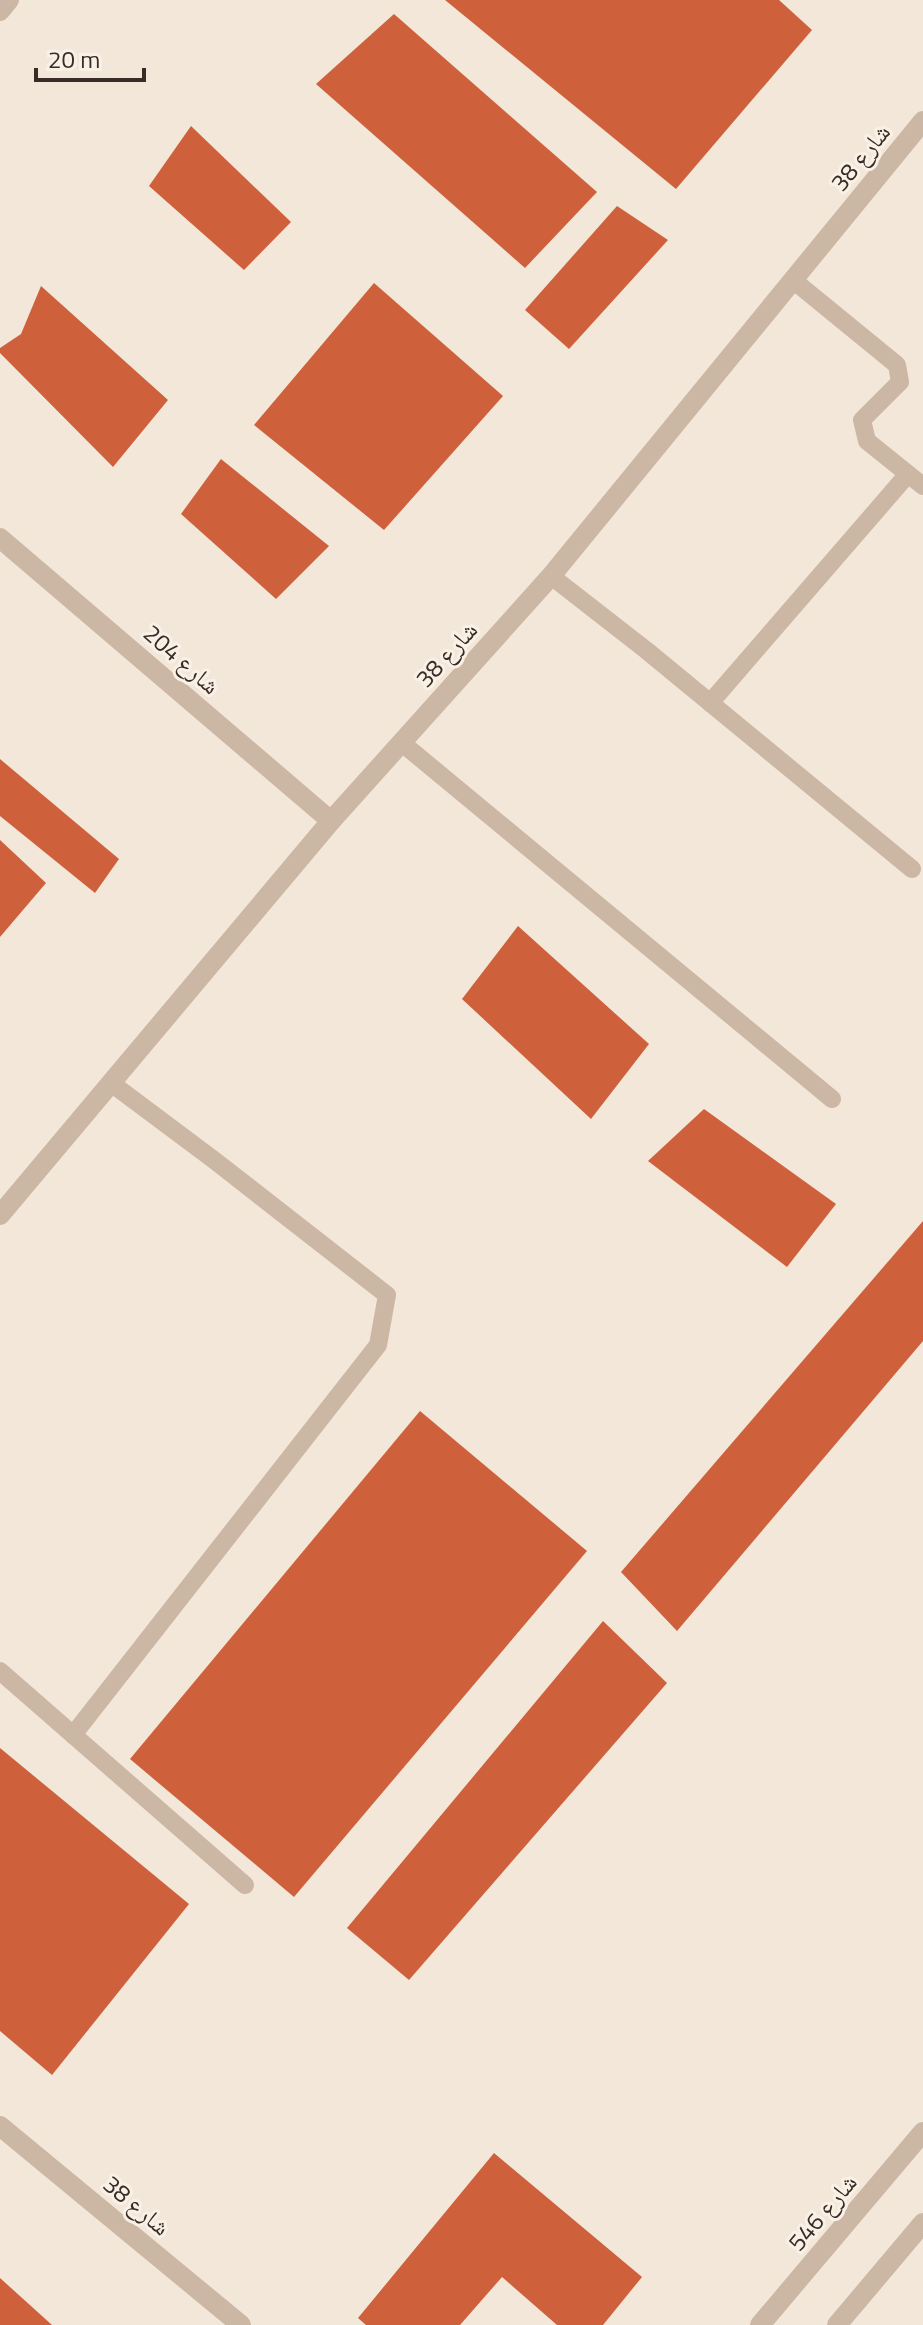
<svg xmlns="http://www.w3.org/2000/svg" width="923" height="2325" font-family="'Titillium Web','Noto Naskh Arabic',sans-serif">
	<rect width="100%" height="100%" fill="#f3e7d9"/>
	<!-- building -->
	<g fill="#ce603c">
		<path d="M445,0h334l33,30 -136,159z"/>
		<path d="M394,14l203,178 -72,76 -209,-184z"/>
		<path d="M191,126l100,96 -47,48 -95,-84z"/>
		<path d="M617,206l51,34 -99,109 -44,-39z"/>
		<path d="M374,283l129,113 -119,134 -130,-105z"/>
		<path d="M41,286l127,114 -55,67 -113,-114v-5l21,-14z"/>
		<path d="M221,459l108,87 -53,53 -95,-85z"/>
		<path d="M0,759l119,100 -24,34 -95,-77z"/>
		<path d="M0,840l46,43 -46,54z"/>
		<path d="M518,926l131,118 -58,75 -129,-120z"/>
		<path d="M704,1109l132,95 -49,63 -139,-106z"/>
		<path d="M923,1221v120l-246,290 -56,-59z"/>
		<path d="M420,1411l167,140 -293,346 -164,-138z"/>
		<path d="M603,1621l64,62 -258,297 -62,-52z"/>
		<path d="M0,1748l189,156 -137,171 -52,-44z"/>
		<path d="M494,2153l148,124 -39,48h-46l-55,-48 -42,48h-94l-8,-7z"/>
		<path d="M0,2278l52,47h-52z"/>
	</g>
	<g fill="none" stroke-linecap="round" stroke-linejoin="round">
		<!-- service -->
		<g stroke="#ccb6a4" stroke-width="18">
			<path d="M793,280l104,85 3,17 -38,38 5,21 56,45"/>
			<path d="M551,576l95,74 266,219"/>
			<path d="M710,703l198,-229"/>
			<path d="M402,743l430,356"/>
			<path d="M0,1671l245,214"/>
			<path d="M73,1735l305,-390 9,-50 -173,-135 -103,-77"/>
		</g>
		<!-- minor -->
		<g stroke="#ccb6a4" stroke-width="20">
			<path d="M0,11l9,-11"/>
			<path d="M0,538l331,283"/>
			<path d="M0,1215l331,-394 220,-245 372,-455"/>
			<path d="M0,2126l241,199"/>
			<path d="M760,2325l163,-193"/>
			<path d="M837,2325l86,-102"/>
		</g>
	</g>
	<g text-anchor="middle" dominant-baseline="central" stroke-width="6" stroke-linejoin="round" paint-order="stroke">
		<!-- street labels -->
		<g font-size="24" fill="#372c26" stroke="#faf1e6">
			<text transform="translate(860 157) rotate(-51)">شارع 38</text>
			<text transform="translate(446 654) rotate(-48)">شارع 38</text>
			<text transform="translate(182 659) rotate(41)">شارع 204</text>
			<text transform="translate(137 2205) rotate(40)">شارع 38</text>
			<text transform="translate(822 2212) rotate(-50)">شارع 546</text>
		</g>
	</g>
	<!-- scale -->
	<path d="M36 68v12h108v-12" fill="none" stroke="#372c26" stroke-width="4"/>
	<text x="48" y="68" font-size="24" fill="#372c26" stroke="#faf1e6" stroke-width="6" paint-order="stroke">20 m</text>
</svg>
